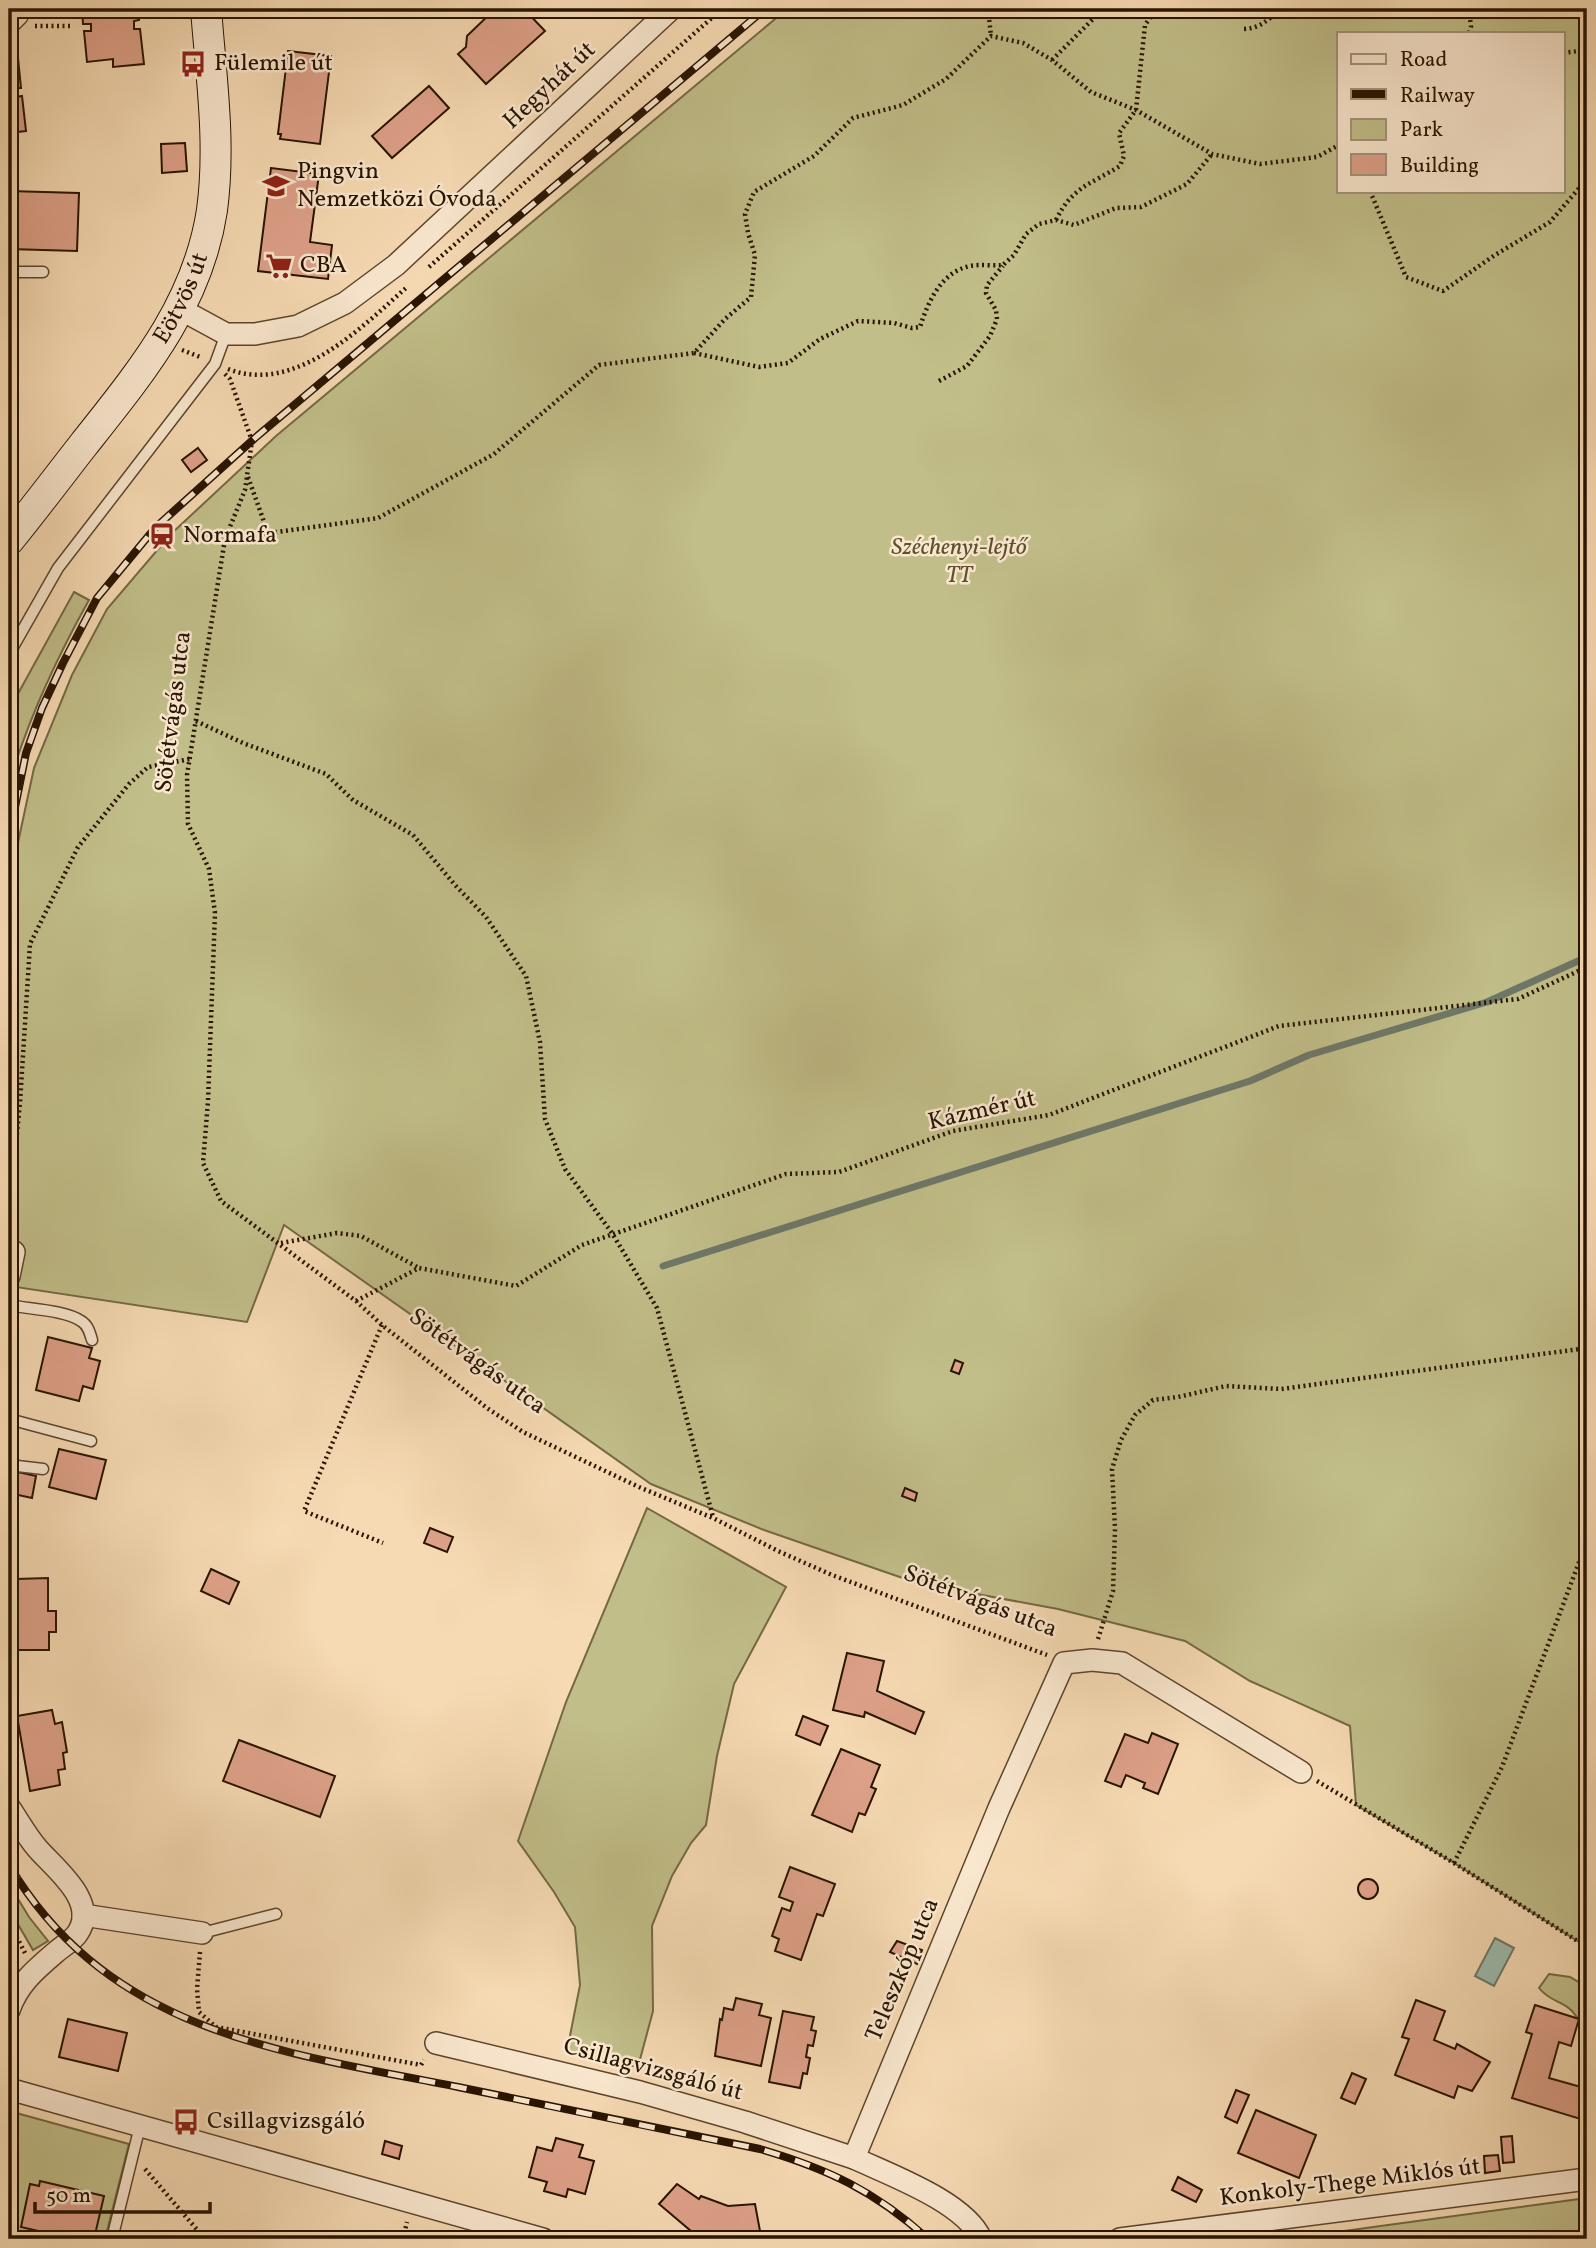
<svg xmlns="http://www.w3.org/2000/svg" width="1596" height="2248" font-family="Vollkorn,serif">
	<rect width="100%" height="100%" fill="#f6dab3"/>
	<filter id="stains"><feTurbulence type="fractalNoise" baseFrequency=".00286" numOctaves="4"/><feColorMatrix values="0 0 0 0 .2 0 0 0 0 .09 0 0 0 0 .02 0 0 0 .5 -.17"/></filter>
	<radialGradient id="worn" r=".72"><stop offset=".6" stop-color="#630" stop-opacity="0"/><stop offset="1" stop-color="#630" stop-opacity=".3"/></radialGradient>
	<!-- green -->
	<g fill="#c1be89" stroke="#746944" stroke-width="2" fill-rule="evenodd">
		<path d="M787,9h800v1938l-133,-84 -98,-58 -6,-79 -100,-45 -65,-40 -127,-32 -141,-26 -153,-53 -113,-46 -367,-259 -37,97 -238,-36v-364l7,-70 18,-84 38,-93 35,-66 64,-75 105,-98zM1339,33h224v158h-224z"/>
		<path d="M74,592l15,8c-33,59 -61,119 -80,184v-74z"/>
		<path d="M647,1508l139,79 -52,97 -17,72 -11,69 -15,18 -19,33 -20,50 1,85 -15,56 -71,-16 13,-66 -5,-58 -21,-35 -36,-51 48,-139z"/>
		<path d="M9,1884l20,33 19,24 -15,9 -24,-41z"/>
		<path d="M1549,1974l21,3 17,10v62c-5,-13 -4,-27 -15,-38 -9,-10 -22,-9 -33,-23z"/>
		<path d="M9,2111l120,33 -24,95h-96z"/>
		<path d="M1587,2198v41h-302z"/>
	</g>
	<!-- water -->
	<path fill="#9dbbad" stroke="#6e7868" stroke-width="2" d="M1495,1938l19,10 -20,38 -19,-10z"/>
	<g fill="none" stroke-linecap="round" stroke-linejoin="round">
		<!-- stream -->
		<path stroke="#6e7868" stroke-width="7" d="M663,1266l587,-185 59,-26 178,-53 100,-45"/>
	</g>
	<!-- building -->
	<g fill="#dea189" stroke="#281400" stroke-width="2">
		<path d="M82,9h56l1,11 -5,1v8h6l4,35 -31,3v-8l-26,3 -3,-31h7v-7h-8z"/>
		<path d="M286,9h42v6l-41,3z"/>
		<path d="M495,9h29l21,22 -59,53 -28,-30 8,-7 1,-11z"/>
		<path d="M288,51l43,5 -11,88 -40,-5 1,-5h-3z"/>
		<path d="M18,58l3,30h-5v9l6,-1 4,35 -17,2v-74z"/>
		<path d="M429,86l20,22 -57,50 -20,-22z"/>
		<path d="M185,143l2,28 -25,2 -1,-29z"/>
		<path d="M271,168l48,6 -9,68 22,3 -4,34 -70,-8z"/>
		<path d="M9,191l70,2 -2,58 -68,-2z"/>
		<path d="M198,448l9,12 -16,12 -9,-12z"/>
		<path d="M48,1337l44,11 -3,10 11,3 -7,28 -10,-3 -4,15 -43,-11z"/>
		<path d="M955,1360l8,3 -4,11 -8,-3z"/>
		<path d="M59,1449l47,11 -10,39 -47,-12z"/>
		<path d="M9,1470l27,6 -4,22 -23,-5z"/>
		<path d="M905,1488l12,5 -2,8 -13,-5z"/>
		<path d="M430,1528l23,9 -6,15 -23,-9z"/>
		<path d="M211,1569l28,13 -10,22 -28,-13z"/>
		<path d="M48,1578v33h8v21h-7v18h-32l-1,-71z"/>
		<path d="M847,1653l37,8 -7,30 47,21 -9,22 -50,-22 -1,5 -31,-7z"/>
		<path d="M52,1710l3,14 7,-2 5,30 -4,1 2,16 -7,1 2,15 -30,6 -13,-75z"/>
		<path d="M803,1716l25,10 -8,19 -24,-10z"/>
		<path d="M1152,1733l26,11 -20,50 -15,-6 2,-5 -19,-8 -5,12 -16,-6 20,-47 23,9z"/>
		<path d="M239,1740l96,36 -15,41 -97,-36z"/>
		<path d="M841,1749l39,16 -9,22 5,2 -11,26 -6,-2 -7,19 -40,-17z"/>
		<path d="M790,1867l45,17 -12,32 -6,-2 -16,46 -26,-9 4,-12 -7,-3 10,-28 8,3 3,-9 -14,-5z"/>
		<circle cx="1368" cy="1889" r="10"/>
		<path d="M897,1941l25,9 -5,14 -27,-12z"/>
		<path d="M736,1998l26,6 -3,11 12,3 -10,48 -46,-10 5,-37 2,1 2,-12 9,2z"/>
		<path d="M1416,2000l29,11 -11,29 21,9 2,-5 33,18 -18,29 -14,-5 -4,12 -59,-23 14,-36 -7,-2z"/>
		<path d="M1535,2005l44,14 -8,27 -12,-4 -10,36 32,9 3,-11 3,1v44l-75,-23 20,-64 -6,-2z"/>
		<path d="M783,2011l31,6 -3,13 5,1 -3,15 -5,-1 -2,12 4,1 -3,16 -4,-1 -3,15 -31,-6z"/>
		<path d="M68,2019l59,14 -9,38 -59,-14z"/>
		<path d="M1352,2073l14,6 -11,25 -14,-6z"/>
		<path d="M1236,2090l13,5 -12,28 -12,-6z"/>
		<path d="M1256,2110l60,25 -17,43 -61,-25z"/>
		<path d="M1512,2136l2,26 -11,1 -2,-26z"/>
		<path d="M556,2138l27,7 -4,12 15,4 -9,33 -17,-5 -2,8 -22,-6 3,-9 -18,-5 8,-30 15,4z"/>
		<path d="M385,2141l17,5 -3,13 -17,-5z"/>
		<path d="M1498,2155l2,16 -15,2 -1,-17z"/>
		<path d="M1178,2177l24,13 -6,12 -24,-12z"/>
		<path d="M40,2181l64,15 -10,43h-21l-52,-12 9,-43 9,2z"/>
		<path d="M677,2184l22,15 2,-3 27,10 27,-2 5,27 -32,8 -37,-8 -32,-27z"/>
	</g>
	<g fill="none" stroke-linecap="round" stroke-linejoin="round">
		<!-- lane casing -->
		<g stroke="#5c462d" stroke-width="13">
			<g id="lane">
				<path d="M9,31l13,-13 -1,-9"/>
				<path d="M9,272h34"/>
				<path d="M9,654l49,-86 157,-204 11,-30"/>
				<path d="M9,1305c18,4 57,5 72,16 7,4 9,12 11,19"/>
				<path d="M9,1419l82,22"/>
				<path d="M9,1465l34,4"/>
				<path d="M202,1933l74,-19"/>
				<path d="M112,2239l28,-113"/>
			</g>
		</g>
		<!-- street casing -->
		<g stroke="#5c462d" stroke-width="24">
			<g id="street">
				<path d="M180,309l46,25h29l43,-8 47,-23 51,-38 275,-256"/>
				<path d="M9,1276l5,-24"/>
				<path d="M9,1807c9,13 17,28 28,41 17,20 63,54 40,86 -5,7 -14,12 -21,18 -20,17 -38,32 -47,58"/>
				<path d="M83,1915l119,18"/>
				<path d="M436,2043l204,49 105,30 109,36"/>
				<path d="M9,2089l534,150"/>
				<path d="M981,2239c-16,-37 -91,-64 -127,-81l145,-350 65,-145 28,-3 30,3 179,109"/>
				<path d="M1120,2239l467,-60"/>
			</g>
		</g>
		<!-- secondary casing -->
		<g stroke="#281400" stroke-width="32">
			<g id="secondary">
				<path id="s1" d="M9,540c26,-32 50,-64 75,-96 57,-72 114,-140 128,-234 9,-66 -1,-135 -6,-201"/>
			</g>
		</g>
		<!-- path -->
		<g stroke="#281400" stroke-width="4.5" stroke-dasharray="2 3.5" stroke-linecap="butt">
			<path d="M988,9l3,27"/>
			<path d="M1469,9l2,18 -2,6"/>
			<path d="M35,26h38"/>
			<path d="M1244,29c19,-1 23,-11 40,-20"/>
			<path d="M1563,53l24,-3"/>
			<path d="M1052,60l51,-51"/>
			<path d="M1370,191l36,86 37,14 52,-36 55,-33 37,-43"/>
			<path d="M1056,220c16,-33 35,-36 64,-54l4,-10 -5,-23 17,-23 9,-85 11,-16"/>
			<path d="M429,267l293,-258"/>
			<path d="M9,335l8,-48"/>
			<path d="M182,350l18,7"/>
			<path d="M694,353l65,14 29,-4 32,-24 38,-18 36,2 18,5 8,-1c8,-25 21,-55 50,-61 10,-2 23,0 33,-1l11,-10 12,-21 13,-10 17,-4 18,5 42,-17 25,-1 46,-23 25,-30"/>
			<path d="M228,369c67,26 133,-41 179,-82"/>
			<path d="M225,374l5,5 22,62 -7,49 -20,49 -38,236 1,49 21,45 6,44 -7,188 -5,62 18,38 135,100 26,24 105,83 36,24 116,55 74,31 65,33 54,24 215,80"/>
			<path d="M939,381l28,-15 23,-30 7,-17 -1,-9 -10,-17 1,-8 16,-19"/>
			<path d="M248,477l20,56"/>
			<path d="M226,539l152,-21 116,-64 105,-89 95,-12 31,-34 26,-22 4,-42 -7,-22 -3,-19 9,-22 60,-36 39,-38 50,-13 43,-26 45,-43 32,7 29,17 39,32 45,18 76,44 48,10 57,-7 22,-12"/>
			<path d="M196,721l47,22 83,31 27,26 60,35 42,50 31,32 40,59 14,66 5,77 20,50 47,64 45,75 56,209"/>
			<path d="M13,1233l-1,-50 8,-80 10,-159 48,-97 51,-63 19,-17 42,-8"/>
			<path d="M281,1243l56,-10 24,3 58,32"/>
			<path d="M356,1301l63,-33 97,18 66,-41 204,-71 53,-2 114,-41 96,-16 230,-89 239,-27 69,-32"/>
			<path d="M382,1325l-78,186 79,32"/>
			<path d="M1098,1639l15,-48 2,-62 -3,-60 9,-29 14,-25 18,-15 25,-3 48,-11 55,3 306,-41"/>
			<path d="M1317,1781l137,82 133,84"/>
			<path d="M1454,1863l48,-96 85,-226"/>
			<path d="M9,1922l16,31"/>
			<path d="M200,1952l-3,37 2,23 17,15 205,38 3,-5"/>
			<path d="M145,2169l60,70"/>
			<path d="M403,2239l4,-17"/>
		</g>
		<!-- lane -->
		<use href="#lane" stroke="#f9e7ce" stroke-width="10"/>
		<!-- street -->
		<use href="#street" stroke="#f9e7ce" stroke-width="21"/>
		<!-- secondary -->
		<use href="#secondary" stroke="#f9e7ce" stroke-width="30"/>
		<!-- rail casing -->
		<g stroke="#281400" stroke-width="8">
			<g id="rail">
				<path d="M9,837l17,-84 16,-45 21,-45 34,-65 58,-70 100,-90 510,-429"/>
				<path d="M9,1865c101,169 274,187 449,222 101,21 202,42 302,62 68,20 115,42 168,90"/>
			</g>
		</g>
		<!-- rail -->
		<use href="#rail" stroke="#f9e7ce" stroke-width="5" stroke-dasharray="16" stroke-linecap="butt"/>
	</g>
	<!-- icons -->
	<defs>
		<g id="bus-bare" transform="scale(2.1)"><path d="M-5-6H5V4H4V6H2V4H-2V6H-4V4H-5ZM-3.5-4V0h7V-4ZM-3.5 1.2v1.5H-2V1.2ZM2 1.2v1.5H3.5V1.2Z" fill="#8f2418" stroke="#f9e7ce" stroke-width="2.5" paint-order="stroke"/></g>
		<g id="school-bare" transform="scale(2.1)"><path d="M0-5L7-2L0 1L-7-2ZM-4 1L0 2.5L4 1V4Q0 6-4 4Z" fill="#8f2418" stroke="#f9e7ce" stroke-width="2.5" paint-order="stroke"/></g>
		<g id="supermarket-bare" transform="scale(2.1)"><path d="M-6-5.5h2.5l.6 2H6L4.5 2H-2.5L-4.4-4H-6ZM-1.5 3.2a1.3 1.3 0 1 0 .1 0ZM3 3.2a1.3 1.3 0 1 0 .1 0Z" fill="#8f2418" stroke="#f9e7ce" stroke-width="2.5" paint-order="stroke"/></g>
		<g id="station-bare" transform="scale(2.1)"><path d="M-3-6H3Q5-6 5-4V2Q5 4 3 4L4.5 6H3L1.5 4h-3L-3 6H-4.5L-3 4Q-5 4-5 2V-4Q-5-6-3-6ZM-3.5-4v3h7v-3ZM-3.5 1v1.5H-2V1ZM2 1v1.5H3.5V1Z" fill="#8f2418" stroke="#f9e7ce" stroke-width="2.5" paint-order="stroke"/></g>
	</defs>
	<g fill-rule="evenodd">
		<use href="#bus-bare" x="193" y="64"/>
		<use href="#school-bare" x="276" y="186"/>
		<use href="#supermarket-bare" x="279" y="266"/>
		<use href="#station-bare" x="162" y="536"/>
		<use href="#bus-bare" x="186" y="2122"/>
	</g>
	<g text-anchor="middle" dominant-baseline="central" stroke-width="5" stroke-linejoin="round" paint-order="stroke">
		<!-- poi labels -->
		<g font-size="24" fill="#281400" stroke="#f9e7ce" text-anchor="start">
			<text x="214" y="64">Fülemile út</text>
			<text x="297" y="172">Pingvin<tspan x="297" dy="28">Nemzetközi Óvoda</tspan></text>
			<text x="300" y="266">CBA</text>
			<text x="183" y="536">Normafa</text>
			<text x="207" y="2122">Csillagvizsgáló</text>
		</g>
		<!-- street labels -->
		<g font-size="24" fill="#281400" stroke="#f9e7ce">
			<text transform="translate(550 86) rotate(-43)">Hegyhát út</text>
			<text stroke="none"><textPath href="#s1" startOffset="298">Eötvös út</textPath></text>
			<text transform="translate(174 712) rotate(-83)">Sötétvágás utca</text>
			<text transform="translate(982 1111) rotate(-13)">Kázmér út</text>
			<text transform="translate(477 1362) rotate(36)">Sötétvágás utca</text>
			<text transform="translate(980 1602) rotate(21)">Sötétvágás utca</text>
			<text transform="translate(903 1970) rotate(-67)">Teleszkóp utca</text>
			<text transform="translate(653 2070) rotate(15)">Csillagvizsgáló út</text>
			<text transform="translate(1350 2183) rotate(-7)">Konkoly-Thege Miklós út</text>
		</g>
		<!-- park labels -->
		<g font-size="24" font-style="italic" fill="#5e5030" stroke="#f9e7ce">
			<text x="959" y="548">Széchenyi-lejtő<tspan x="959" dy="28">TT</tspan></text>
		</g>
	</g>
	<!-- margin -->
	<rect width="1596" height="2248" fill="none" stroke="#f6dab3" stroke-width="35"/>
	<rect x="10" y="10" width="1575" height="2227" fill="none" stroke="#281400" stroke-width="3.5"/>
	<rect x="18" y="18" width="1561" height="2213" fill="none" stroke="#281400" stroke-width="2"/>
	<!-- legend -->
	<rect x="1337" y="32" width="228" height="161" fill="#f9e7ce" stroke="#a5937c" stroke-width="2"/>
	<rect x="1351" y="54" width="35" height="10" fill="#f9e7ce" stroke="#a5937c" stroke-width="2"/>
	<text x="1400" y="66" font-size="21" fill="#281400">Road</text>
	<rect x="1351" y="89" width="35" height="10" fill="#281400" stroke="#a5937c" stroke-width="2"/>
	<text x="1400" y="102" font-size="21" fill="#281400">Railway</text>
	<rect x="1351" y="119" width="35" height="21" fill="#c1be89" stroke="#a5937c" stroke-width="2"/>
	<text x="1400" y="136" font-size="21" fill="#281400">Park</text>
	<rect x="1351" y="154" width="35" height="21" fill="#dea189" stroke="#a5937c" stroke-width="2"/>
	<text x="1400" y="172" font-size="21" fill="#281400">Building</text>
	<!-- scale -->
	<path d="M35 2202v10h175v-10" fill="none" stroke="#281400" stroke-width="3.5"/>
	<text x="46" y="2202" font-size="21" fill="#281400" stroke="#f9e7ce" stroke-width="5" paint-order="stroke">50 m</text>
	<rect width="100%" height="100%" filter="url(#stains)"/>
	<rect width="100%" height="100%" fill="url(#worn)"/>
</svg>
